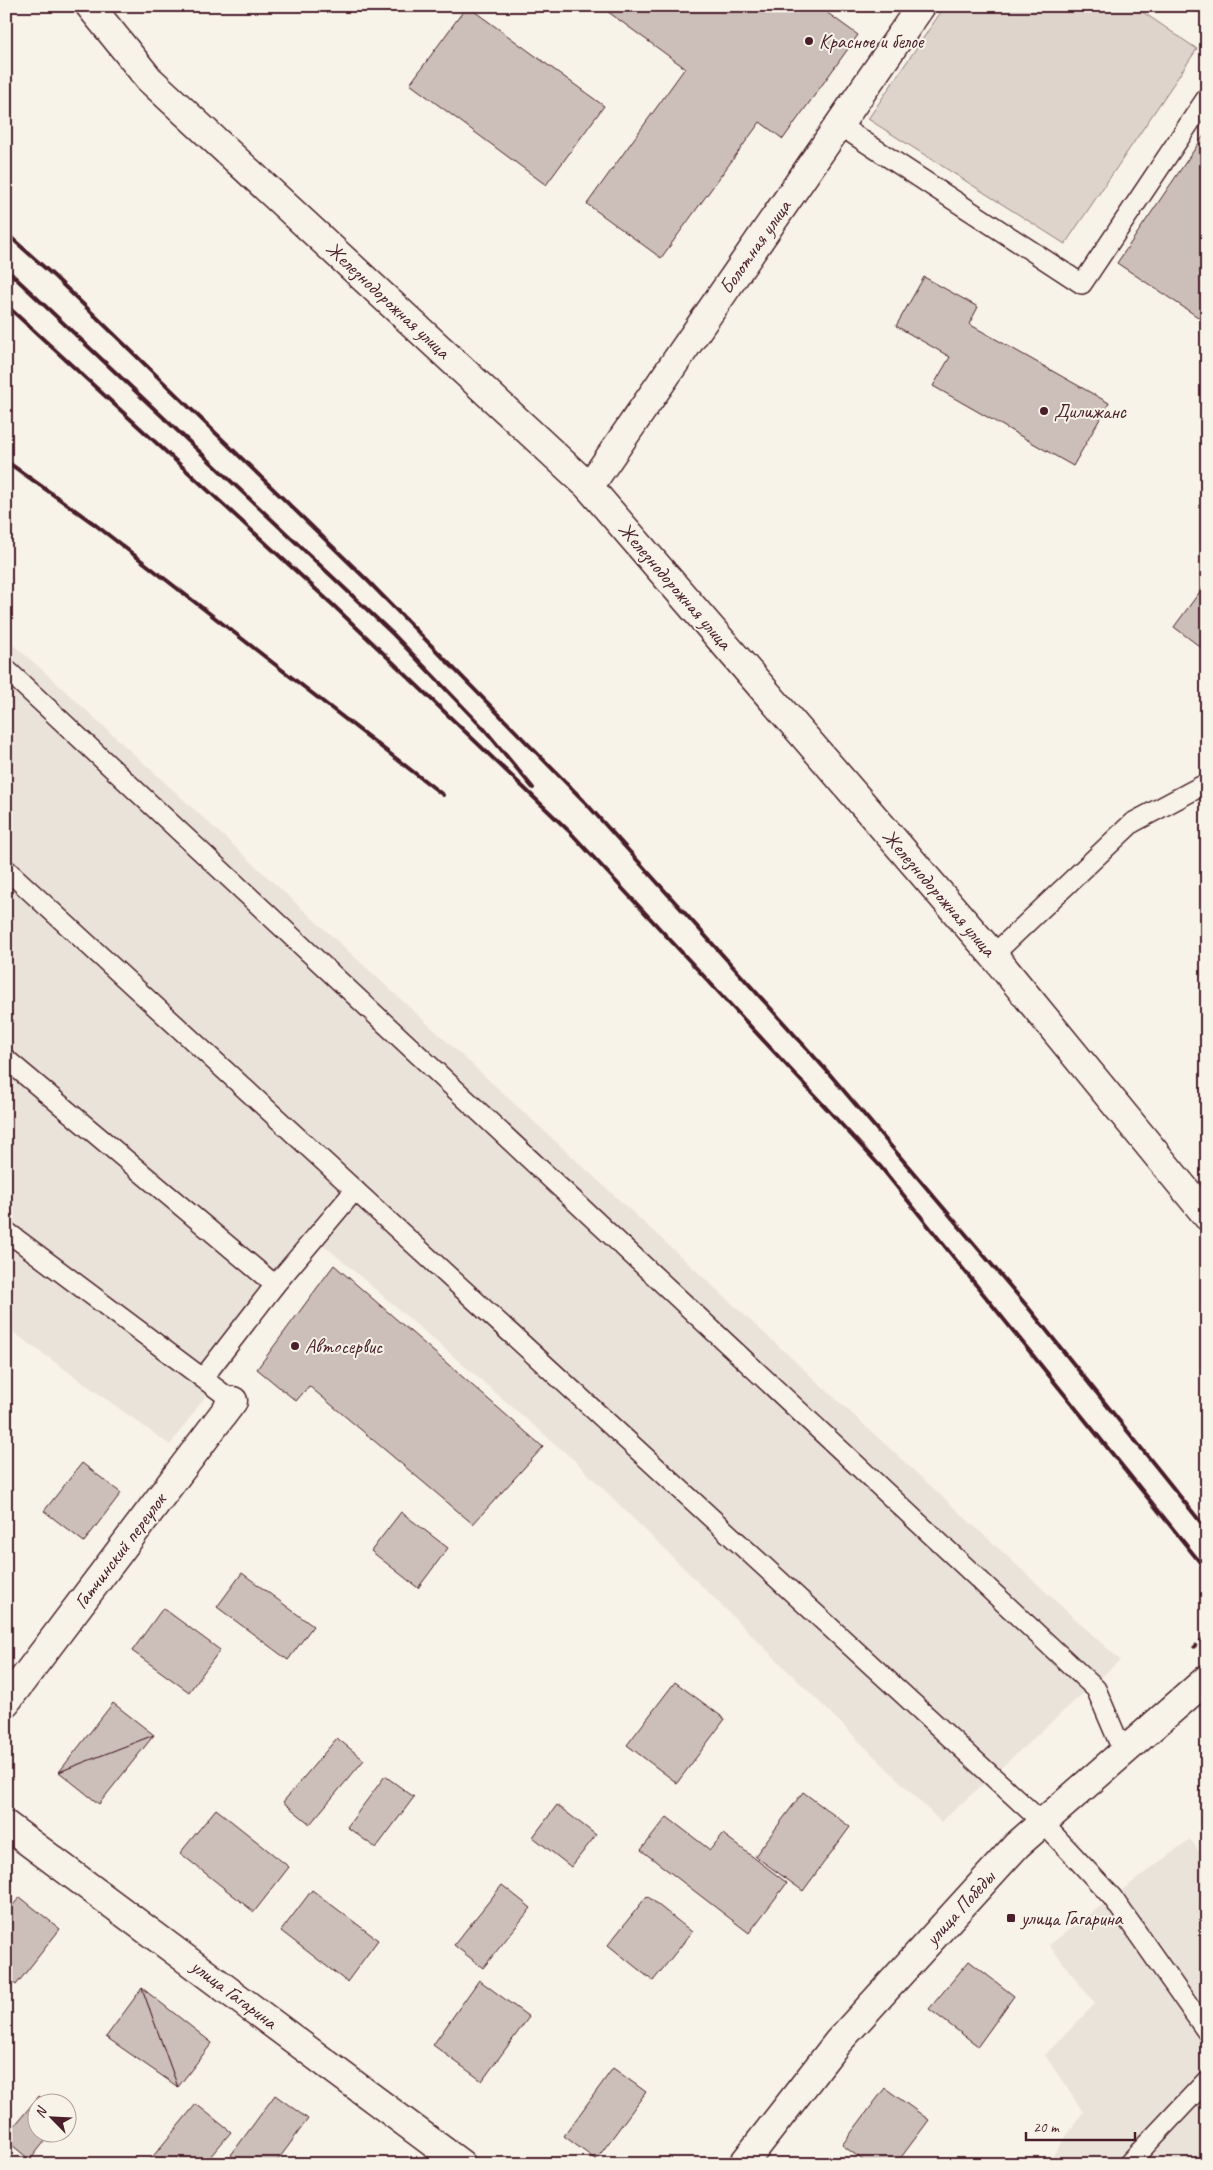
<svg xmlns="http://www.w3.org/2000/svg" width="1213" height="2170" font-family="Caveat,sans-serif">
	<rect width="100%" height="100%" fill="#f7f3e8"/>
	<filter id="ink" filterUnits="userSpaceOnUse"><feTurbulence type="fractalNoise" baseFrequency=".02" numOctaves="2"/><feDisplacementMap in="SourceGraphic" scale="10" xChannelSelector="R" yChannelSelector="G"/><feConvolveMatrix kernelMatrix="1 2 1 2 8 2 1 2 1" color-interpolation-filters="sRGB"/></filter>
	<g filter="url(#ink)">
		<!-- built -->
		<g fill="#eae3da">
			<path d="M6,639l32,27 1082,994 -179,162 -366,-361 -256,-220 -149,204 -164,-118z"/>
			<path d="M1190,1839l17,24v301h-160l36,-52 -38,-57 50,-51 -46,-59z"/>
		</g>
		<!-- green -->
		<path fill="#ded4cc" stroke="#947a7c" d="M945,6h189l63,43 -132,195 -197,-125z"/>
		<!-- building -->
		<g fill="#ccbfb9" stroke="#4a1f2b">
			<path d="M467,6l137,100 -58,79 -136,-101z"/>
			<path d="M600,6h218l40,29 -75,104 -23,-17 -99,136 -74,-54 98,-136z"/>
			<path d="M1207,131v192l-90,-60z"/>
			<path d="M924,277l54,30 -9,17 140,79 -36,63 -140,-80 17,-29 -54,-31z"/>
			<path d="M1207,582v70l-33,-25z"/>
			<path d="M334,1265l209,182 -70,77 -164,-138 -13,15 -39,-32z"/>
			<path d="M82,1463l39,30 -37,49 -40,-31z"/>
			<path d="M401,1512l47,36 -30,40 -47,-37z"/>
			<path d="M242,1573l71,53 -25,34 -71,-53z"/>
			<path d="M163,1608l57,42 -31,42 -57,-41z"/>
			<path d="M675,1682l50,37 -48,64 -50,-38z"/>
			<path d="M113,1703l41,32 -95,37z"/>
			<path d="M154,1735l-55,69 -40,-32z"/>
			<path d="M337,1738l27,22 -54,64 -27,-22z"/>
			<path d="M385,1776l29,21 -38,51 -29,-21z"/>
			<path d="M803,1792l47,35 -47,64 -48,-35z"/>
			<path d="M557,1805l39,30 -25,32 -38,-30z"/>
			<path d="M216,1809l73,58 -35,45 -74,-59z"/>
			<path d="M667,1817l43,33 13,-16 64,49 -38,50 -108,-83z"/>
			<path d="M502,1885l29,23 -48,60 -29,-23z"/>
			<path d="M312,1890l66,50 -31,42 -66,-51z"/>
			<path d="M647,1896l45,36 -39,49 -45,-36z"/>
			<path d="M20,1897l40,32 -44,56 -10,-8v-64z"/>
			<path d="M969,1961l45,35 -36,50 -49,-37z"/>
			<path d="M479,1980l50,37 -47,64 -49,-36z"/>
			<path d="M142,1988l36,99 -72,-50z"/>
			<path d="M142,1988l70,55 -34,44z"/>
			<path d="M613,2068l33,24 -50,68 -32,-24z"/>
			<path d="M885,2088l44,32 -33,44h-28l-26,-19z"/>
			<path d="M275,2095l33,24 -33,45h-32l-12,-9z"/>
			<path d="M39,2096l8,6h-9v30h14l-22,28 -24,-20v-4z"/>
			<path d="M196,2104l35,28 -27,32h-50l-4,-4z"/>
		</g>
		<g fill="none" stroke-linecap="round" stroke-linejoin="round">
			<!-- service casing -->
			<g stroke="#4a1f2b" stroke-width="22">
				<g id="service">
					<path d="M839,125l243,159 125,-187"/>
					<path d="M6,669l1090,1020 27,63"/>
					<path d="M6,869l1037,954 69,74 95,135"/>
					<path d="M993,955l139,-132 75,-40"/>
					<path d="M6,1059l269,226"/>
					<path d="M6,1231l227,170"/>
					<path d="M203,1378l72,-93 80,-95"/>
					<path d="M1128,2164l79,-84"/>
				</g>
			</g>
			<!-- minor casing -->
			<g stroke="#4a1f2b" stroke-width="31">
				<g id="minor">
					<path d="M90,6l59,73 440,408 404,468 214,261"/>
					<path d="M589,487l332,-481"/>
					<path d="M6,1702l227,-301"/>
				</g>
			</g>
			<!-- tertiary casing -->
			<g stroke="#4a1f2b" stroke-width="31">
				<g id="tertiary">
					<path d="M6,1825l455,339"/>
					<path d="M743,2164l94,-121 180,-198 190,-166"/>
				</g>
			</g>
			<!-- path -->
			<path stroke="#4a1f2b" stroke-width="3" stroke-dasharray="5 4" stroke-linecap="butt" d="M1193,1648l14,-13"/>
			<!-- service -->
			<use href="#service" stroke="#f7f3e8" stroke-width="19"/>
			<!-- minor -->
			<use href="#minor" stroke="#f7f3e8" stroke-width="28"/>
			<!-- tertiary -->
			<use href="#tertiary" stroke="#f7f3e8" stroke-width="28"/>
			<!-- rail -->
			<g stroke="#4a1f2b" stroke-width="4">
				<path d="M6,233l49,44 312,303 217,221 243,270 200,235 180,224"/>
				<path d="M6,269l387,365 92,96 48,58"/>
				<path d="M6,305l328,301 236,226 310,334 327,405"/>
				<path d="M6,461l87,62 350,272"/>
			</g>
		</g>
	</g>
	<!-- markers -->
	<g fill="#4a1f2b" stroke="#f7f3e8" stroke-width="2">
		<circle cx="809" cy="41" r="5"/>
		<circle cx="1044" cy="411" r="5"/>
		<circle cx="295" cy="1346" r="5"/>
		<rect x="1006" y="1913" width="10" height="10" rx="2.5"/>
	</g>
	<g text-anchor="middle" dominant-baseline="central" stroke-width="4" stroke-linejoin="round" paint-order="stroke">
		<!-- poi labels -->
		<g font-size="20" fill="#4a1f2b" stroke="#f7f3e8" text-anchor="start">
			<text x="819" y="41">Красное и белое</text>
			<text x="1054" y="411">Дилижанс</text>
			<text x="305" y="1346">Автосервис</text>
			<text x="1021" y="1918">улица Гагарина</text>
		</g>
		<!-- street labels -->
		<g font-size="20" fill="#4a1f2b" stroke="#f7f3e8">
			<text transform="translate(755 247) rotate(-55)">Болотная улица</text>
			<text transform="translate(388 300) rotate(43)">Железнодорожная улица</text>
			<text transform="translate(675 586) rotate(49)">Железнодорожная улица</text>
			<text transform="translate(939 893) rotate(49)">Железнодорожная улица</text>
			<text transform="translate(120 1551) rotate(-53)">Гатчинский переулок</text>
			<text transform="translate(960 1908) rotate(-48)">улица Победы</text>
			<text transform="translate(234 1994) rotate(37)">улица Гагарина</text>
		</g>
	</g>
	<!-- margin -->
	<rect width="1213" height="2170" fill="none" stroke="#f7f3e8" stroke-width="25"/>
	<rect x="12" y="12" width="1188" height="2145" fill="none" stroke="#4a1f2b" stroke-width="2" filter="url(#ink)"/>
	<!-- north arrow -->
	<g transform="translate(52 2118) rotate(294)"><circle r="24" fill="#f7f3e8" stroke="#b29e9c"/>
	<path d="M0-4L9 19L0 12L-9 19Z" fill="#4a1f2b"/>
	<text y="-8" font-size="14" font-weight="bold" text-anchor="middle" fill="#4a1f2b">N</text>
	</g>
	<!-- scale -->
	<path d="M1026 2132v8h109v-8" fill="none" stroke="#4a1f2b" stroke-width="2.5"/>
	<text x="1033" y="2132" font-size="15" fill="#4a1f2b" stroke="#f7f3e8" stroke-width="4" paint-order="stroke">20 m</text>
</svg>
